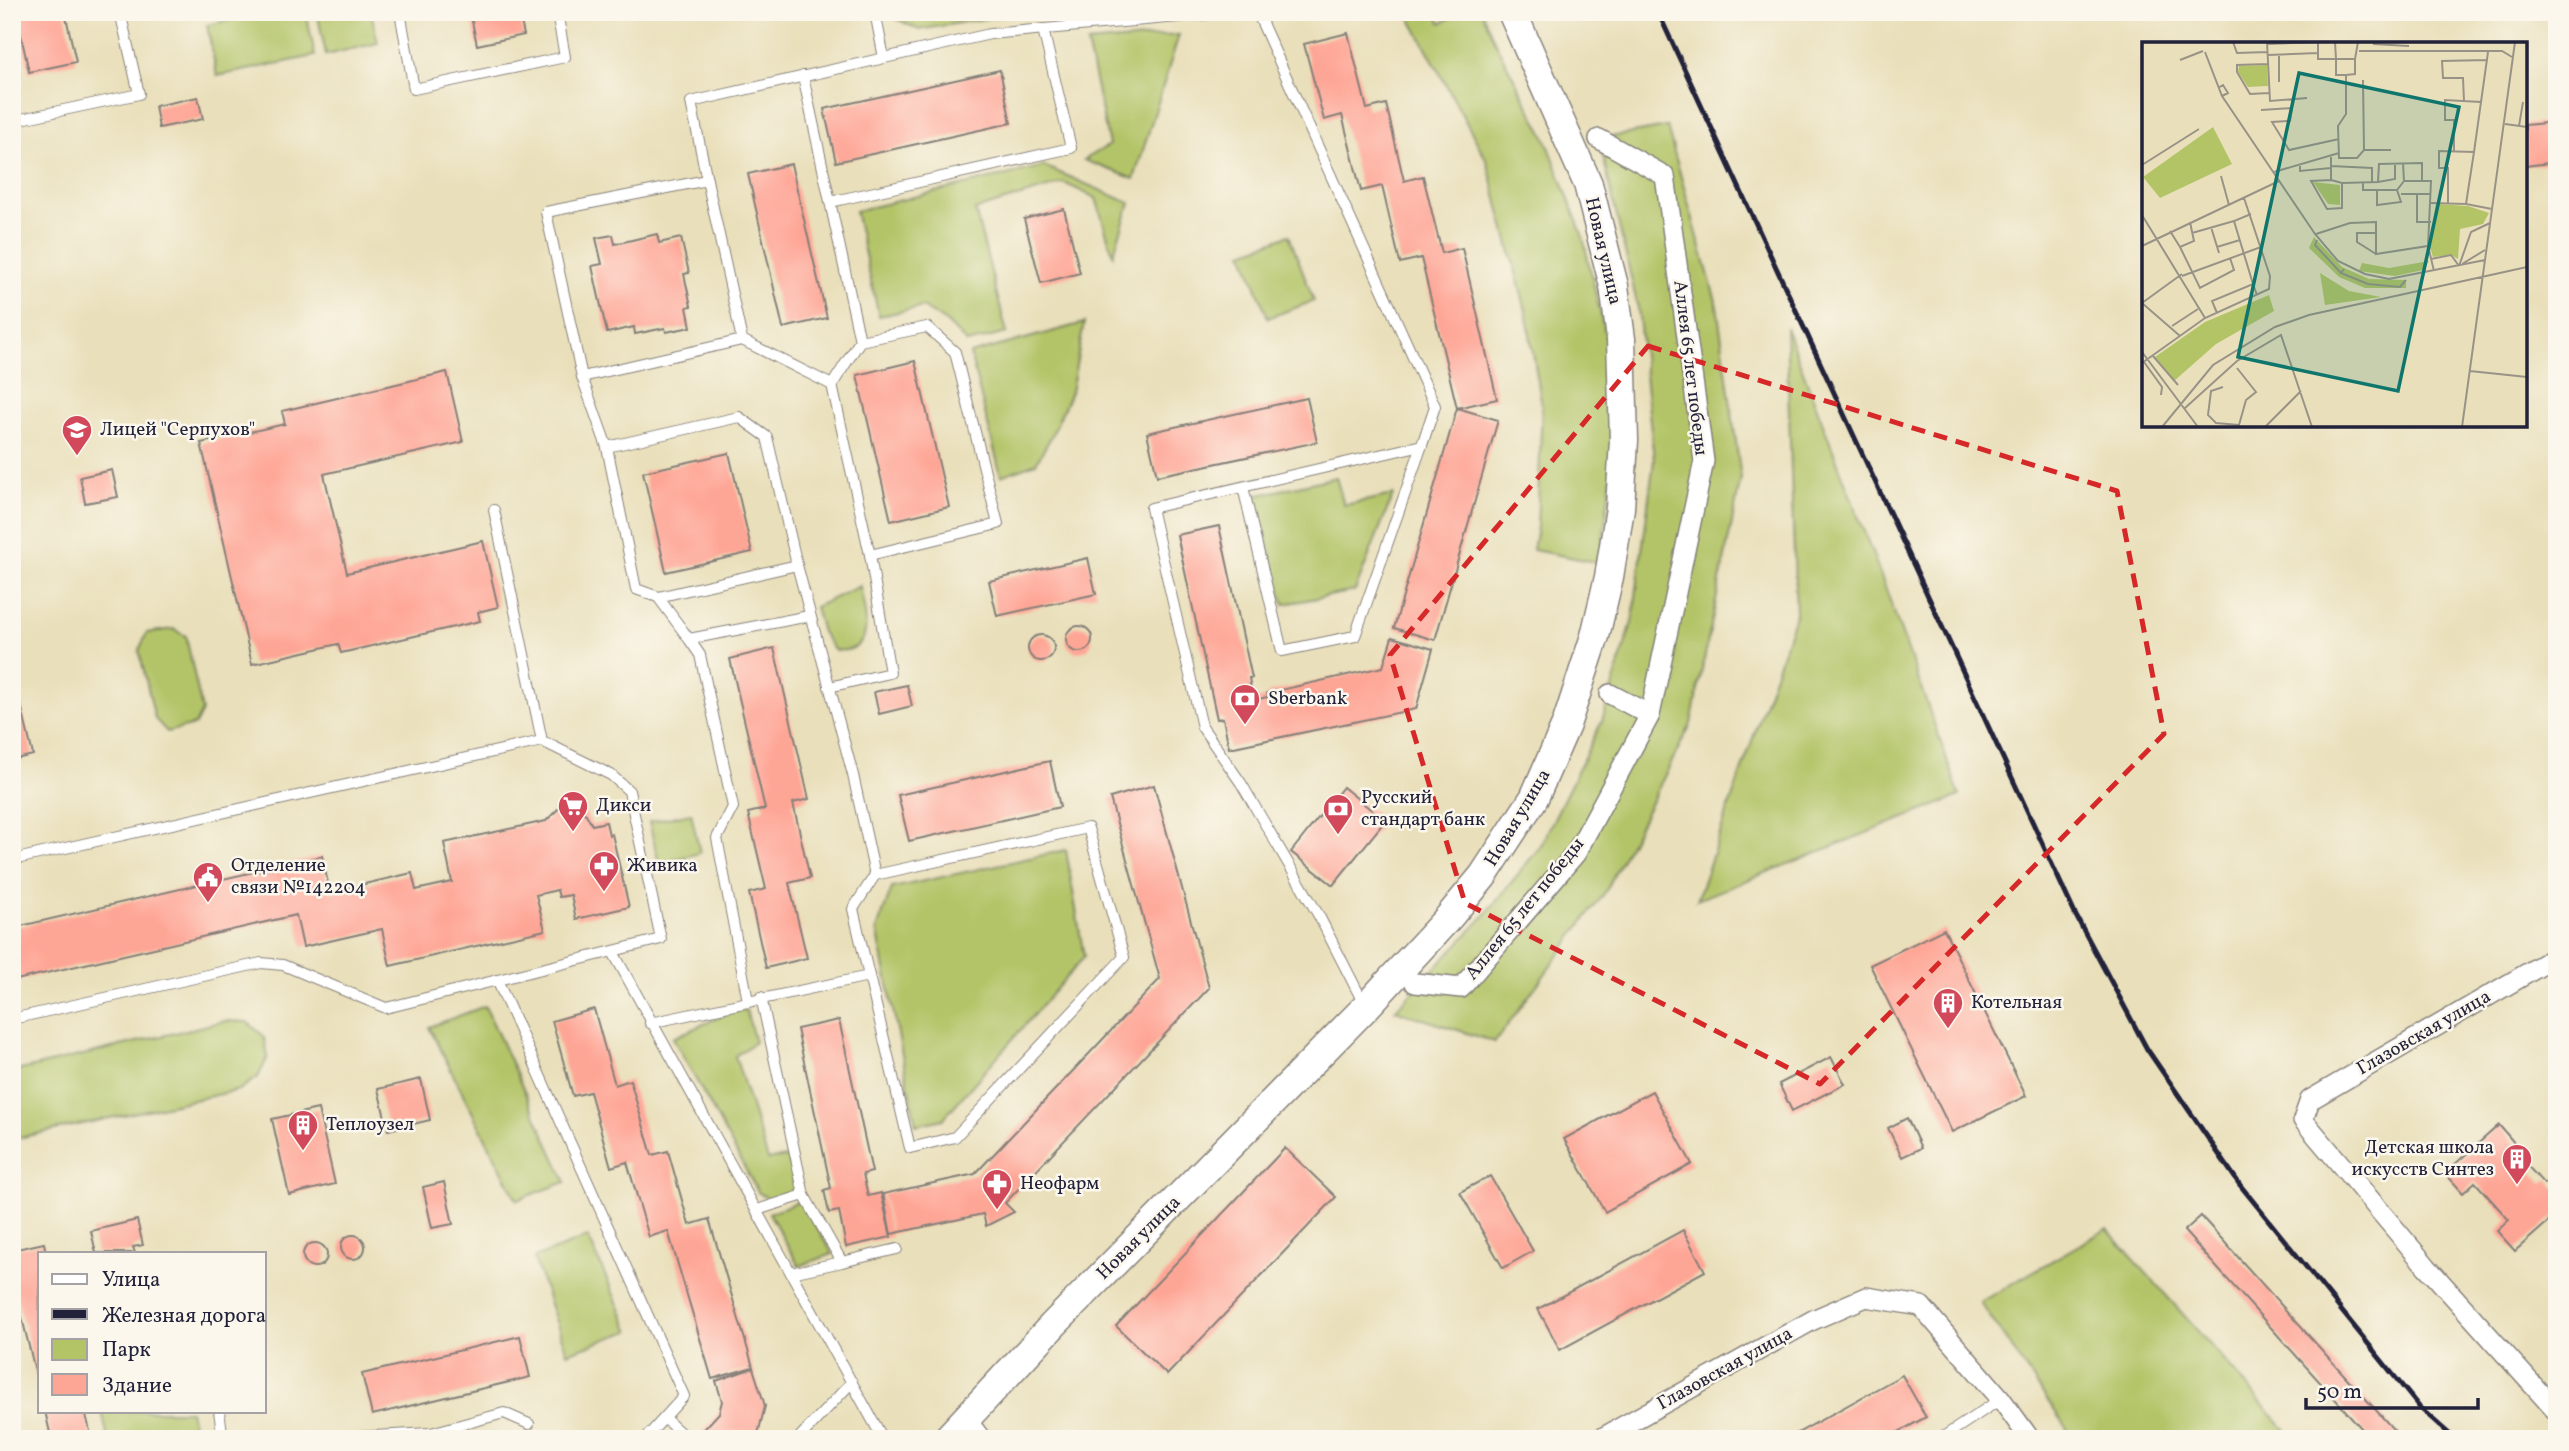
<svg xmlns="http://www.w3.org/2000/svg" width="2569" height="1451" font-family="Vollkorn,serif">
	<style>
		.green { fill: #b3c467; stroke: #6a7351; stroke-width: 2 }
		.building { fill: #fea696 }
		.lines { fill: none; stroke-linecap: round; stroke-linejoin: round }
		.lane-casing { stroke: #86807a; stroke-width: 12 }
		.street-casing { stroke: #86807a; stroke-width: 22 }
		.secondary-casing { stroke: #86807a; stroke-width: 31 }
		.lane { stroke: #fff; stroke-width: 10 }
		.street { stroke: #fff; stroke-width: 19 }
		.secondary { stroke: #fff; stroke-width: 28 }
		.rail { stroke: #22223b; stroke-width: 5 }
		.marked { fill: none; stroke: #d62828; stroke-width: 5; stroke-dasharray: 14 9; stroke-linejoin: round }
		.labels { text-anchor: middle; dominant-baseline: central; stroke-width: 5; stroke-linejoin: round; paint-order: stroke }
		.street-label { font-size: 19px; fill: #22223b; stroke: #fbf7ec }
		.poi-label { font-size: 19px; fill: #22223b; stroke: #fbf7ec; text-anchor: start }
		.inset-road { fill: none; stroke: #999387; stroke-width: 2 }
		.view { fill: #0f766e; fill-opacity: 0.15; stroke: #0f766e; stroke-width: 3.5 }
		.inset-edge { fill: none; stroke: #22223b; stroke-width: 3.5 }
	</style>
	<rect width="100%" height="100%" fill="#fbf7ec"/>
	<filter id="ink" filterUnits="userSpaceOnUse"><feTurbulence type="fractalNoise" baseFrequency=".0143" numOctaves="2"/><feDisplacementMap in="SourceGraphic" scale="14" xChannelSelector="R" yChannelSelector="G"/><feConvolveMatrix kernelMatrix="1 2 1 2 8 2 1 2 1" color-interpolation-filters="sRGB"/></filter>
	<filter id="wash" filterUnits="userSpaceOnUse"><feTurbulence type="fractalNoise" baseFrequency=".00686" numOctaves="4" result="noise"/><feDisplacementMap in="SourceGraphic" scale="28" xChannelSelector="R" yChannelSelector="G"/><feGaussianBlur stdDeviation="1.57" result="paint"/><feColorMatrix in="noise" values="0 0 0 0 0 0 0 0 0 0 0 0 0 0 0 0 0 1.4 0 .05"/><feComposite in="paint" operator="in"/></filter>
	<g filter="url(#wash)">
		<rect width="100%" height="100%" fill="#e9dfba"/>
		<g class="green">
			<polygon points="267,12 306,12 315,56 217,76 207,25"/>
			<polygon points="317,12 371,12 378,43 326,55"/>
			<polygon points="883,12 1048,12 1011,14 919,30"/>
			<polygon points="1407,12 1435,12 1441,23 1463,12 1482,12 1495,42 1546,139 1583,237 1606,339 1616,440 1600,563 1533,550 1537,527 1542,406 1526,311 1487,161"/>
			<polygon points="1179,35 1134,179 1084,160 1109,145 1087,43"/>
			<polygon points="1667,127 1717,305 1741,478 1691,724 1606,891 1495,1042 1395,1010 1481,920 1540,847 1602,721 1633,619 1654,460 1638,308 1599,139"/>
			<polygon points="1044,166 1130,203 1113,255 1096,198 1064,183 975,210 1007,333 967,343 947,323 923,307 879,316 855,211"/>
			<polygon points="1289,235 1314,301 1268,318 1243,252"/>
			<polygon points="1084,323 1071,392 1051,437 1036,463 1001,476 970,354"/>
			<polygon points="1786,327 1884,584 1960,796 1697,900 1796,613"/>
			<polygon points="1336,477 1344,505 1393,495 1355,591 1284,604 1255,496"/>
			<path d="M860,586C865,612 878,655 834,650L822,632L815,607Z"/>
			<polygon points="173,629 186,636 202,711 195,725 167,732 155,719 139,650 147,633"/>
			<polygon points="691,813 700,853 659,863 649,822"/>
			<polygon points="1066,850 1084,957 943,1119 916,1125 877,929 892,888"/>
			<polygon points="485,1006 566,1182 517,1200 429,1027"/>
			<polygon points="746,1010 755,1042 735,1056 768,1160 787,1157 795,1189 770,1200 758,1192 673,1038 730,1012"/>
			<polygon points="224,1021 247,1022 264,1036 268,1057 258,1077 239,1090 18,1138 12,1111 12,1072"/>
			<polygon points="800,1201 833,1254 799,1266 769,1213"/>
			<polygon points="2107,1229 2294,1439 2074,1439 1980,1302"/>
			<polygon points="588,1237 630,1331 567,1353 534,1258"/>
			<polygon points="102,1411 190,1411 196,1439 108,1439"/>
		</g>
		<g id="blocks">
			<g class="building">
				<polygon points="16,12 65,12 76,62 29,72"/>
				<polygon points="470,12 519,12 524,35 477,45"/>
				<polygon points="1348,33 1367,109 1386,104 1404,181 1423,176 1442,253 1462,248 1497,399 1457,408 1421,258 1400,263 1382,186 1361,191 1342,115 1324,120 1304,44"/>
				<polygon points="1000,70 1011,123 836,162 824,109"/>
				<polygon points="198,97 203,119 159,128 155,106"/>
				<polygon points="2557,122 2557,162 2525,166 2525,125"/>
				<polygon points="791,164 827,318 783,328 748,174"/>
				<polygon points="1064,209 1080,273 1041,283 1024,219"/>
				<polygon points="657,234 659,243 681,238 689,273 684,274 691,306 687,307 691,327 666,332 665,328 635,334 634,327 607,333 592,266 602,264 596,238 613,235 615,244"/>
				<polygon points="915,361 949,507 891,521 857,375"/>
				<polygon points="447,372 463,442 324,474 347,573 483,541 498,607 478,612 480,621 341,653 338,644 252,664 201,443 285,424 282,411"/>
				<polygon points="1307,398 1317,442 1157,476 1147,433"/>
				<polygon points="1457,408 1498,420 1435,640 1394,628"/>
				<polygon points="729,453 752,552 666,572 643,472"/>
				<polygon points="112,470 118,497 85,503 80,477"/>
				<polygon points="1219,526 1252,678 1249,678 1253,700 1268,697 1267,693 1383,667 1392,637 1433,649 1416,709 1229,748 1223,718 1217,719 1177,535"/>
				<polygon points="1088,558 1096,594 997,616 989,581"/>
				<circle cx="1079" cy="639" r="13"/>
				<circle cx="1041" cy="648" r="13"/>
				<polygon points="774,648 809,799 793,803 810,878 789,883 807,958 766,968 749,893 766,889 748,813 765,809 730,659"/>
				<polygon points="12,667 33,755 12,760"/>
				<polygon points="907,685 912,706 879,714 874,692"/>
				<polygon points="1050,761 1060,807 909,841 898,795"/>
				<polygon points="1154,785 1209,988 1005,1203 1014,1212 986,1226 983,1214 891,1234 883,1194 975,1174 1160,979 1110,798"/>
				<polygon points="1343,787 1385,821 1333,885 1291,852"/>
				<polygon points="571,806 586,814 592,825 606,822 609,835 612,834 629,907 576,919 571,895 559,897 557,890 536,895 545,930 390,966 382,929 303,947 296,915 12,981 12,928 322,856 330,892 412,873 416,890 452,882 444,843 546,821 558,809"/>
				<polygon points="1944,929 2026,1096 1952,1132 1870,965"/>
				<polygon points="594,1009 615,1085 630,1080 652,1155 668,1151 689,1225 709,1219 753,1367 712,1379 668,1231 649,1237 627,1162 611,1167 590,1092 573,1096 552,1021"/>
				<polygon points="839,1020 872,1172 863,1174 868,1196 881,1193 891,1237 846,1247 839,1211 829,1213 824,1190 831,1188 797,1029"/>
				<polygon points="1831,1057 1845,1084 1792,1111 1779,1084"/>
				<polygon points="421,1079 430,1120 388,1130 378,1089"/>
				<polygon points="1652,1091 1692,1164 1605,1212 1564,1139"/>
				<polygon points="318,1109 335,1184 289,1195 272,1119"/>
				<polygon points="1907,1118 1921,1148 1902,1157 1888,1128"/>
				<polygon points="2499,1125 2516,1145 2512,1149 2544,1184 2549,1180 2557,1189 2557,1214 2515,1251 2497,1231 2509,1220 2475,1182 2463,1193 2445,1173"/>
				<polygon points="1285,1148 1336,1197 1167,1375 1116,1326"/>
				<polygon points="1490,1176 1533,1251 1503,1268 1460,1192"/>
				<polygon points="444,1182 453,1224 432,1228 423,1187"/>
				<polygon points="2201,1216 2402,1439 2371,1439 2184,1231"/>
				<polygon points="137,1220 143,1245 133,1247 135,1253 96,1253 91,1231"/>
				<polygon points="1683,1230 1705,1271 1560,1350 1538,1309"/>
				<circle cx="353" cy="1247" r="12"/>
				<circle cx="315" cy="1255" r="12"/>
				<polygon points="44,1243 46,1253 40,1253 39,1387 12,1277 12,1250"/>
				<polygon points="520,1336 530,1377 372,1415 362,1374"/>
				<polygon points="753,1368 765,1406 758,1434 754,1439 695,1439 719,1413 722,1401 716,1381"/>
				<polygon points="1902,1375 1926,1417 1886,1439 1787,1439"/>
				<polygon points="45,1411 85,1411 92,1439 46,1439 45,1435 50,1433"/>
			</g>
		</g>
	</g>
	<g filter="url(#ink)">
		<use href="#blocks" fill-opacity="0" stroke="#86807a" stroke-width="2"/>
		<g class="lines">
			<g class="lane-casing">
				<g id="lane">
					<polyline points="400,12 414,89 565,57 557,12"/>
					<polyline points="875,12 884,58"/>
					<polyline points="1257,12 1435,406 1422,445 1151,508 1202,727 1241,783 1319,916 1364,1004"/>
					<polyline points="803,76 860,341"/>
					<polyline points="12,121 139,94 121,16 137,12"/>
					<polyline points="830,202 1071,148 1043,29"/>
					<polyline points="742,340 832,385 870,555 890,673 829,687"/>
					<polyline points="582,377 742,340 707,180"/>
					<polyline points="832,385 860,341 927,327 955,352 998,524 870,555"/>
					<polyline points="607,447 739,417 767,437 797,565"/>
					<polyline points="1243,487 1282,651 1355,636 1422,445"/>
					<polyline points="658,597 689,639"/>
					<polyline points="12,860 542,741"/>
					<polyline points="613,952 883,1439"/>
					<polyline points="869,976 910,1148 955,1137 1124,957 1088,828 875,875"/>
					<polyline points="497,980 684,1396 645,1439"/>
					<polyline points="761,997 804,1195 842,1262 791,1273"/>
					<polyline points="748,1001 717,838 733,807 700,655 689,639 809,616"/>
					<polyline points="12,1019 261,963 283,965 386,1008 661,939 629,791 611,775 542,741 494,510"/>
					<polyline points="650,1023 869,976 853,909 875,875 853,775 797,565 658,597 636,589 607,447 582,377 546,212 707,180 691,102 990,34 1232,12"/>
					<polyline points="757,1210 804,1195"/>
					<polyline points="842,1262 897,1249"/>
					<polyline points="219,1411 223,1439"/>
					<polyline points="664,1418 687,1439"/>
					<polyline points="431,1433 504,1413 529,1424"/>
					<polyline points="318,1439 431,1433 432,1439"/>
					<polyline points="798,1439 852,1382"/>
					<polyline points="1940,1439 2001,1399"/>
				</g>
			</g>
			<g class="street-casing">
				<g id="street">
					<polyline points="1599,139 1665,176 1704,461 1650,715 1610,694"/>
					<polyline points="2557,956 2310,1100 2303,1120 2427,1267 2557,1412"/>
					<polyline points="1415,983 1461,988 1576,853 1650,715"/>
					<polyline points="966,1419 981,1439"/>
					<polyline points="1600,1439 1813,1320 1866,1297 1921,1306 2001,1399 2030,1439"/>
				</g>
			</g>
			<g class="secondary-casing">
				<polyline id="secondary" points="947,1439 1054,1324 1366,1007 1449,917 1483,876 1534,798 1566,725 1595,636 1609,577 1620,508 1624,440 1621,339 1614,286 1588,184 1512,12"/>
			</g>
			<use href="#lane" class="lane"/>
			<use href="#street" class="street"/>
			<use href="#secondary" class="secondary"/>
			<polyline class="rail" points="1658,12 2075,914 2147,1049 2240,1185 2420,1408 2455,1439"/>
		</g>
	</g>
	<path class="marked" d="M1648,346L2117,491L2164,734L1820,1084L1465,903L1390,655Z"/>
	<defs>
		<g id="school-pin" transform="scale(1.575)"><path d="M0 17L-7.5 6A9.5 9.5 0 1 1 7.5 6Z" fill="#d1495b" stroke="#fbf7ec"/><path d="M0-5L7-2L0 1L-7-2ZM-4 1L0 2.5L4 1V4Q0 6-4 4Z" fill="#fff"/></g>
		<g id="bank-pin" transform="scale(1.575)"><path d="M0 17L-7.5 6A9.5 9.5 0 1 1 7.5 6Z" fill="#d1495b" stroke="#fbf7ec"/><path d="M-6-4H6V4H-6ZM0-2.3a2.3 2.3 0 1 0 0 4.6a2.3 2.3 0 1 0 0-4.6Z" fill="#fff"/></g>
		<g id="supermarket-pin" transform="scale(1.575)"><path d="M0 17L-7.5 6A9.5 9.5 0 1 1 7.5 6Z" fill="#d1495b" stroke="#fbf7ec"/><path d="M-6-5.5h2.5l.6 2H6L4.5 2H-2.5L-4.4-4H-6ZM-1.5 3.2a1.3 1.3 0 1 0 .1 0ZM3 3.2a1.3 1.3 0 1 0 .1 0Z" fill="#fff"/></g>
		<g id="pharmacy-pin" transform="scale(1.575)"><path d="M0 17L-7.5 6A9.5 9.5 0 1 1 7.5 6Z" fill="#d1495b" stroke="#fbf7ec"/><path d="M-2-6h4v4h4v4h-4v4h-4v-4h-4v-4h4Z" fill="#fff"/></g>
		<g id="civic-pin" transform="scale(1.575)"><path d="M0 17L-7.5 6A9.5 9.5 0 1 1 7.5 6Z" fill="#d1495b" stroke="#fbf7ec"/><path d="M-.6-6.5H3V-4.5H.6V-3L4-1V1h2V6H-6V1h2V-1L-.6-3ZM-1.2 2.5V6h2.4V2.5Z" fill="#fff"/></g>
		<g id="building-pin" transform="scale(1.575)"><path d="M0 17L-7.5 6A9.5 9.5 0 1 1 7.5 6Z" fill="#d1495b" stroke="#fbf7ec"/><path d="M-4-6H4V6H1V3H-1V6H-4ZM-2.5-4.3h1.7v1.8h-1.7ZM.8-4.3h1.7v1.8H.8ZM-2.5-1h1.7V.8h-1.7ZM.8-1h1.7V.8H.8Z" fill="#fff"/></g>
	</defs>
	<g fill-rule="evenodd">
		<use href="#school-pin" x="77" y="430"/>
		<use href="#bank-pin" x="1245" y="699"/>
		<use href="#supermarket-pin" x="573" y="806"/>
		<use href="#bank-pin" x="1338" y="809"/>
		<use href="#pharmacy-pin" x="604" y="866"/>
		<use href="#civic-pin" x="208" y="877"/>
		<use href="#building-pin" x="1948" y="1003"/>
		<use href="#building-pin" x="303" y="1125"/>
		<use href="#building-pin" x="2517" y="1159"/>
		<use href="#pharmacy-pin" x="997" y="1184"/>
	</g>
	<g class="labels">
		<g class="street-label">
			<text transform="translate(1603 251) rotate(77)">Новая улица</text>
			<text transform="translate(1690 368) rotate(83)">Аллея 65 лет победы</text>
			<text transform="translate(1518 818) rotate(-59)">Новая улица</text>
			<text transform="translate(1525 909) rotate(-51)">Аллея 65 лет победы</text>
			<text transform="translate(2424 1033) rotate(-30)">Глазовская улица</text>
			<text transform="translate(1139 1238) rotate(-45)">Новая улица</text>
			<text transform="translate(1725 1369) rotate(-29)">Глазовская улица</text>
		</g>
		<g class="poi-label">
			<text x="100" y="430">Лицей "Серпухов"</text>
			<text x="1268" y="699">Sberbank</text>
			<text x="1361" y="798">Русский<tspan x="1361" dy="22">стандарт банк</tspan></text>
			<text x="596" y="806">Дикси</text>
			<text x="231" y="866">Отделение<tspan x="231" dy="22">связи №142204</tspan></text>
			<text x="627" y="866">Живика</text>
			<text x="1971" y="1003">Котельная</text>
			<text x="326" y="1125">Теплоузел</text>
			<text x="2494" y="1148" text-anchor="end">Детская школа<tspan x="2494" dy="22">искусств Синтез</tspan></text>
			<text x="1020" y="1184">Неофарм</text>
		</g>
	</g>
	<g transform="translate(2142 42)">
		<rect width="385" height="385" fill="#e9dfba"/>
		<path d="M125,23L126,44L106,45L96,30L97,24ZM71,85L90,122L18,156L1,135ZM171,140L198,143V163L186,162ZM294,162L326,164L347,171L341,182L318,187L316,217L309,213L291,215L287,202ZM172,195L200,225L227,237L264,238V246H223L197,235L167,206ZM287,219L281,228L253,234L217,229L220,221L247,226ZM178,231L207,249L239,255L183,263ZM127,253L132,269L74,302L32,339L13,315L63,280Z" fill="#b3c467"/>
		<path class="inset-road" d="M91,0L95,11L126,10M125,0L128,59L165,56M176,0V17H194V33H204V72L196,84L197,116H215L222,108H249M193,0L194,17H213L216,0M267,0H302M125,2L176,0M231,2L267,4M217,9H360L370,15M63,10L80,54L173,192L196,219L223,232L247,237L343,218M126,13L176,11M137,13V40M38,18L61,9M126,22L95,23V30L108,52L127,51M204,33L213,32V17M221,38L222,108M76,46L81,43L86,51L80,54M322,59L321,36H301L300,19L345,18M339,60L346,10M150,66L148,79L130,80L147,108L197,97M119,68L150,66L151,56M363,82L385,85M377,84L381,60M312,109V78H303V58L339,60L332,110M189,113V138L200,141L236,140L237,122L280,121V139H289L286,204M261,121L262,139H280M0,123L57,87M158,124V129L189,126M189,124L230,126V140M132,130L197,111M79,134L87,163M189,138L169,139L185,167L200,166V142M236,140L253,137V123M221,141V148H255L262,139M235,148V163L259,160L255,148M259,152H289M275,152V180H289M289,161L324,162L332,110L297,109V126H306V162M324,162L350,167M109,172L92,179L111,242M0,173L63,276M69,185L77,211M28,189L38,205L52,199L48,180M50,191L92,179M234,191H215V200L234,212M174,192L208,181L234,180V212L286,204L292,229M175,198L173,203L199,231M0,204L137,139M38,205L58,246L92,228L88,216M75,205L98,198M289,217L309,213L317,224M320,222L343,208M317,224L329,190L348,181M202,227L199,231L226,242L258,245L264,238M40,234L119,205M0,261L38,294M0,261L40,232M75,271L70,259L111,242L115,253M30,284L56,267M0,310L56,385M11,314L36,343M2,320L20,345L19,353M0,321L63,276L127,247L128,234L102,156M328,329L385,335M81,345L69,349L66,373L74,381L97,383L104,358L114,350L95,326M43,366L95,319L139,293L170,385M20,385L71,323L133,285L167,273L385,225M123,385L159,349M320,385L373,0"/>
		<path class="view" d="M157,31L317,65L256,349L96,315Z"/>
		<rect width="385" height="385" class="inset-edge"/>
	</g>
	<rect width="2569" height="1451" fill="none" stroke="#fbf7ec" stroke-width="42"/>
	<rect x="38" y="1252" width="228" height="161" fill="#fbf7ec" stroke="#a4a2a5" stroke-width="2"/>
	<rect x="52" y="1274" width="35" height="10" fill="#ffffff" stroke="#a4a2a5" stroke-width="2"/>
	<text x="102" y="1286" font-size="21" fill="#22223b">Улица</text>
	<rect x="52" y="1309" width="35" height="10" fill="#22223b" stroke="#a4a2a5" stroke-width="2"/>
	<text x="102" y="1322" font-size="21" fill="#22223b">Железная дорога</text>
	<rect x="52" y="1339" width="35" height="21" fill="#b3c467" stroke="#a4a2a5" stroke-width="2"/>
	<text x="102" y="1356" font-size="21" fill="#22223b">Парк</text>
	<rect x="52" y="1374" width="35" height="21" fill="#fea696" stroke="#a4a2a5" stroke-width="2"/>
	<text x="102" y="1392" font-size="21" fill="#22223b">Здание</text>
	<path d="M2306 1398v10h172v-10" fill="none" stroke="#22223b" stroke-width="3.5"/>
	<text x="2317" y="1398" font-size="21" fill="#22223b" stroke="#fbf7ec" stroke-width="5" paint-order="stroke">50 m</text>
</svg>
